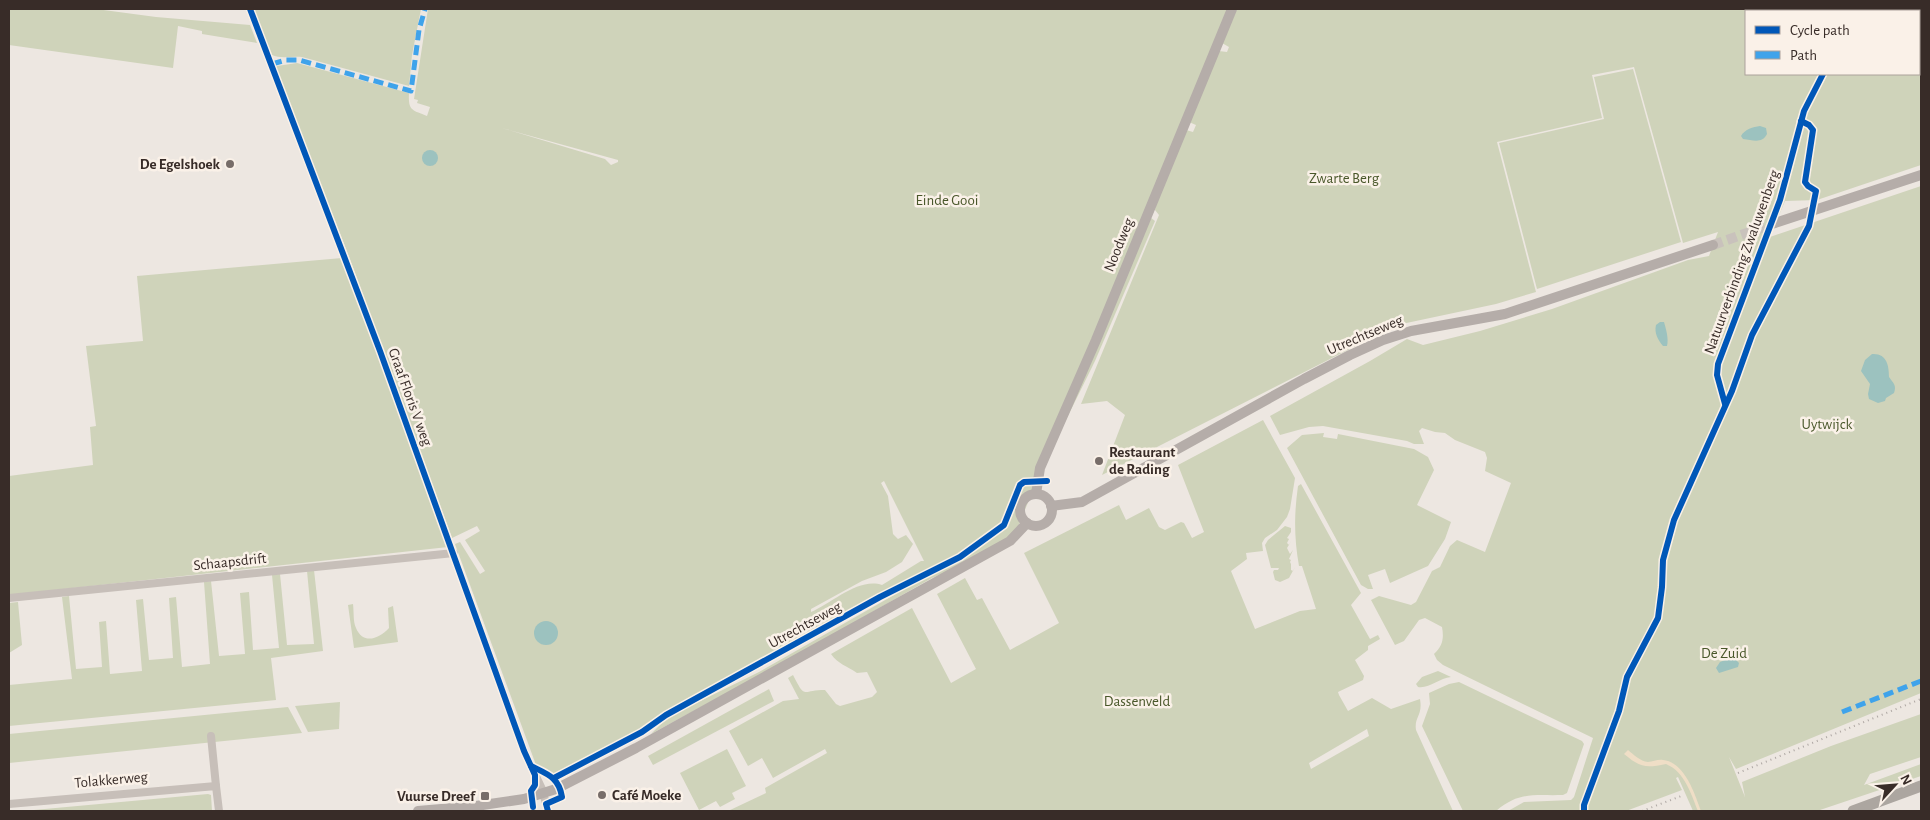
<svg xmlns="http://www.w3.org/2000/svg" width="1930" height="820" font-family="'Alegreya Sans',sans-serif">
	<style>
		.green { fill: #cfd3ba; fill-rule: evenodd }
		.sand { fill: #efdec6 }
		.water { fill: #9cc2bf }
		.lines { fill: none; stroke-linecap: round; stroke-linejoin: round }
		.major-tunnel { stroke: #c9c2bc; stroke-width: 10; stroke-dasharray: 10 5; stroke-linecap: butt }
		.minor { stroke: #c7bfb9; stroke-width: 8 }
		.major { stroke: #b5ada9; stroke-width: 10 }
		.highway { stroke: #aca6a0; stroke-width: 11 }
		.rail { stroke: #afa8a4; stroke-width: 2; stroke-dasharray: 1 4; stroke-linecap: butt }
		.quiet { stroke: #3fa3eb; stroke-width: 5; stroke-dasharray: 10 5; stroke-linecap: butt }
		.cycleway-casing { stroke: #faf1e8; stroke-width: 9 }
		.cycleway { stroke: #0057b8; stroke-width: 6 }
		.poi-dot { fill: #776d69; stroke: #faf1e8; stroke-width: 2 }
		.labels { text-anchor: middle; dominant-baseline: central; stroke-width: 5; stroke-linejoin: round; paint-order: stroke }
		.poi-label { font-size: 15px; font-weight: bold; fill: #382c28; stroke: #faf1e8; text-anchor: end }
		.park-label { font-size: 15px; fill: #49572a; stroke: #faf1e8 }
		.street-label { font-size: 15px; fill: #382c28; stroke: #faf1e8 }
	</style>
	<rect width="100%" height="100%" fill="#ede7e1"/>
	<g class="green">
		<polygon points="9,9 96,9 156,17 250,25 257,43 202,34 202,31 178,26 173,68 9,45"/>
		<path d="M253,9H421L412,55L409,86L302,57C292,56 280,59 272,55Z"/>
		<path d="M428,9H1232L1010,546L932,578L795,656L651,734L668,717L759,672L931,574L928,569L898,584L821,630L664,713L652,725L641,732L557,775L536,765L455,544L460,542L480,574L485,571L465,540L480,531L477,526L452,538L348,254L276,71L277,66L297,63L409,93C408,111 412,110 427,116L430,107L417,103L418,100L414,99ZM502,128L618,160V162L611,165L605,159ZM884,481L924,561H921L882,585C859,577 832,603 811,612V609L862,581L886,572L902,562L913,544L906,535L898,539L893,534L888,496L881,483Z"/>
		<path d="M1237,9H1921V165L1817,200L1785,201L1770,237L1921,186V693L1736,769L1729,757L1745,797L1742,782L1831,746L1921,714V757L1870,774L1864,785L1921,764V776L1817,811H1693L1678,777L1676,778L1682,790L1626,811H1508L1524,802L1571,800L1574,797L1593,738L1443,665L1437,660L1434,654C1443,646 1444,638 1442,627L1425,618L1419,620L1404,641L1395,645L1371,600L1379,596L1411,605L1416,602L1432,571L1440,567L1450,546L1457,540L1485,552L1511,483L1485,471L1487,458L1485,452L1455,440L1445,433L1435,432L1422,428L1419,431L1424,444H1414L1407,441L1323,426L1309,427L1280,435L1270,416L1370,361L1407,339L1423,345L1480,331L1552,309L1688,260L1709,256L1718,232L1683,243L1634,67L1592,75L1602,118L1497,142L1536,292L1496,304L1397,325L1102,475L1125,415L1107,401L1081,404L1159,215L1155,210L1156,203L1186,130L1193,132L1196,125L1189,122L1219,51L1227,52L1229,47L1222,43ZM1746,11H1919V74H1746Z"/>
		<polygon points="1633,69 1681,242 1537,289 1499,143 1604,119 1594,77"/>
		<polygon points="1151,218 1155,221 1095,361 1059,434"/>
		<polygon points="342,258 448,547 9,595 9,476 93,465 90,427 96,426 86,346 143,341 137,276"/>
		<path d="M1263,420L1295,478L1290,509L1287,517L1277,530L1265,538L1262,543L1263,551L1246,553L1247,559L1231,571L1255,629L1300,611L1316,609L1302,566H1299C1294,538 1294,514 1298,486L1301,484L1361,593L1351,605L1370,639L1378,635L1380,639L1368,646V650L1355,660L1364,676L1363,680L1338,692L1339,695L1348,711L1372,698L1391,709L1420,699C1423,716 1414,716 1416,730L1453,811H728L766,793L765,788L827,753L825,749L773,778L762,758L748,766L729,731L783,701L799,699L788,678L793,675C806,700 801,690 825,690L836,704L840,706L872,697L877,692L867,672L857,673C847,666 838,664 831,654L912,608L951,683L976,669L937,594L965,578L977,600L982,598L1010,650L1059,623L1024,553L1119,505L1126,520L1149,508L1159,527L1165,530L1181,522L1184,523L1192,538L1204,532L1178,465ZM1367,729L1369,736L1311,769L1309,763Z"/>
		<polygon points="1324,433 1323,437 1337,439 1338,434 1414,449 1428,457 1434,470 1417,505 1451,522 1445,539 1428,566 1390,583 1385,569 1368,575 1373,589 1368,589 1361,585 1287,448 1302,435"/>
		<polygon points="1285,526 1291,528 1291,532 1287,538 1289,539 1287,543 1289,545 1292,540 1287,548 1290,554 1293,550 1289,559 1291,560 1290,562 1291,564 1291,570 1293,571 1295,567 1289,578 1280,582 1275,580 1273,572 1274,570 1278,570 1279,568 1271,568 1265,545 1268,540"/>
		<polygon points="314,570 323,651 271,658 276,700 9,726 9,685 72,679 62,597 69,596 76,669 102,667 99,622 106,621 110,674 142,671 136,600 143,599 149,660 173,658 169,598 176,597 182,667 210,664 204,582 211,581 219,656 245,654 240,593 249,592 253,650 279,648 272,575 280,574 287,645 314,644 307,571"/>
		<polygon points="18,602 22,645 9,653 9,603"/>
		<path d="M353,604C354,612 353,622 356,628C363,645 379,639 389,628L388,608L393,606L398,642L354,648L348,605Z"/>
		<path d="M1438,671L1451,677C1439,678 1429,689 1418,687L1416,684L1422,677Z"/>
		<path d="M1459,682L1582,741L1584,744L1567,793L1563,795C1533,796 1520,791 1496,811H1463L1422,726L1430,704L1429,693L1449,684Z"/>
		<polygon points="769,689 774,701 653,765 648,756"/>
		<polygon points="340,702 339,729 308,732 295,706"/>
		<polygon points="288,707 302,733 9,763 9,734"/>
		<polygon points="727,749 746,786 732,793 735,799 720,807 716,801 699,810 680,773"/>
		<polygon points="208,794 211,795 212,811 23,811"/>
	</g>
	<path class="sand" d="M1628,750C1634,755 1640,761 1648,762C1653,762 1658,759 1663,760C1685,762 1695,795 1701,811H1698C1691,794 1685,772 1666,764C1646,768 1641,768 1624,754Z"/>
	<g class="water">
		<path d="M1760,126L1766,128L1767,134C1762,144 1753,140 1743,139L1741,136C1745,129 1753,127 1760,126Z"/>
		<circle cx="430" cy="158" r="8"/>
		<path d="M1660,322H1664C1666,329 1669,339 1667,346H1663C1658,340 1654,333 1656,325Z"/>
		<path d="M1872,354C1887,353 1889,366 1889,377C1893,383 1897,385 1894,393L1886,398L1885,401L1878,403L1869,399L1868,394L1870,384L1861,371L1865,360Z"/>
		<circle cx="546" cy="633" r="12"/>
		<polygon points="1733,657 1739,663 1738,667 1719,673 1716,668 1720,662"/>
	</g>
	<g class="lines">
		<polyline class="major-tunnel" points="1713,245 1775,223"/>
		<g class="minor">
			<polyline points="250,9 380,351 524,751 542,789 548,811"/>
			<polyline points="9,598 454,553"/>
			<polyline points="211,736 216,786"/>
			<polyline points="9,804 216,786 219,811"/>
		</g>
		<g class="major">
			<polyline points="1775,223 1921,175"/>
			<polyline points="1036,494 1040,468 1096,340 1232,9"/>
			<circle cx="1036" cy="510" r="16"/>
			<polyline points="1051,506 1082,502 1304,379 1350,355 1383,340 1411,331 1505,314 1713,245"/>
			<polyline points="418,811 476,806 524,799 556,789 636,748 1010,541 1027,523"/>
		</g>
		<polyline class="highway" points="1853,811 1921,786"/>
		<g class="rail">
			<polyline points="1738,773 1921,699"/>
			<polyline points="1642,811 1684,795"/>
		</g>
		<g class="quiet">
			<polyline points="272,64 286,60 299,60 411,91 419,30 425,9"/>
			<polyline points="1842,712 1921,681"/>
		</g>
		<g class="cycleway-casing">
			<g id="cycleway">
				<polyline points="250,9 380,351 524,751 535,775 535,785 531,791 533,807"/>
				<polyline points="1725,404 1717,375 1718,364 1780,200 1804,111 1823,74"/>
				<path d="M531,766C547,774 559,777 562,797L546,804L548,811"/>
				<polyline points="554,778 642,732 666,715 880,597 960,557 1004,525 1020,485 1024,482 1047,481"/>
				<polyline points="1584,811 1584,805 1619,711 1627,677 1658,618 1662,587 1663,560 1674,520 1732,391 1752,335 1809,226 1816,191 1808,186 1805,182 1813,130 1809,125 1801,121"/>
			</g>
		</g>
		<use href="#cycleway" class="cycleway"/>
	</g>
	<g class="poi-dot">
		<circle cx="230" cy="164" r="5"/>
		<circle cx="1099" cy="461" r="5"/>
		<circle cx="602" cy="795" r="5"/>
		<rect x="480" y="791" width="10" height="10" rx="2.5"/>
	</g>
	<g class="labels">
		<g class="poi-label">
			<text x="220" y="164">De Egelshoek</text>
			<text x="1109" y="452" text-anchor="start">Restaurant<tspan x="1109" dy="17">de Rading</tspan></text>
			<text x="612" y="795" text-anchor="start">Café Moeke</text>
			<text x="475" y="796">Vuurse Dreef</text>
		</g>
		<g class="park-label">
			<text x="1344" y="178">Zwarte Berg</text>
			<text x="947" y="200">Einde Gooi</text>
			<text x="1827" y="424">Uytwijck</text>
			<text x="1724" y="653">De Zuid</text>
			<text x="1137" y="701">Dassenveld</text>
		</g>
		<g class="street-label">
			<text transform="translate(1119 245) rotate(-68)">Noodweg</text>
			<text transform="translate(1742 262) rotate(-70)">Natuurverbinding Zwaluwenberg</text>
			<text transform="translate(1365 335) rotate(-23)">Utrechtseweg</text>
			<text transform="translate(410 397) rotate(70)">Graaf Floris V weg</text>
			<text transform="translate(230 562) rotate(-6)">Schaapsdrift</text>
			<text transform="translate(805 625) rotate(-29)">Utrechtseweg</text>
			<text transform="translate(111 780) rotate(-5)">Tolakkerweg</text>
		</g>
	</g>
	<rect width="1930" height="820" fill="none" stroke="#382c28" stroke-width="20"/>
	<rect x="1745" y="10" width="175" height="65" fill="#faf1e8" stroke="#aca29b"/>
	<rect x="1755" y="26" width="25" height="8" fill="#0057b8" stroke="#aca29b"/>
	<text x="1790" y="35" font-size="15" fill="#382c28">Cycle path</text>
	<rect x="1755" y="51" width="25" height="8" fill="#3fa3eb" stroke="#aca29b"/>
	<text x="1790" y="60" font-size="15" fill="#382c28">Path</text>
	<g transform="translate(1895 785) rotate(64)" stroke="#faf1e8" stroke-width="4" paint-order="stroke">
	<path d="M0-4L9 19L0 12L-9 19Z" fill="#382c28"/>
	<text y="-8" font-size="14" font-weight="bold" text-anchor="middle" fill="#382c28">N</text>
	</g>
</svg>
